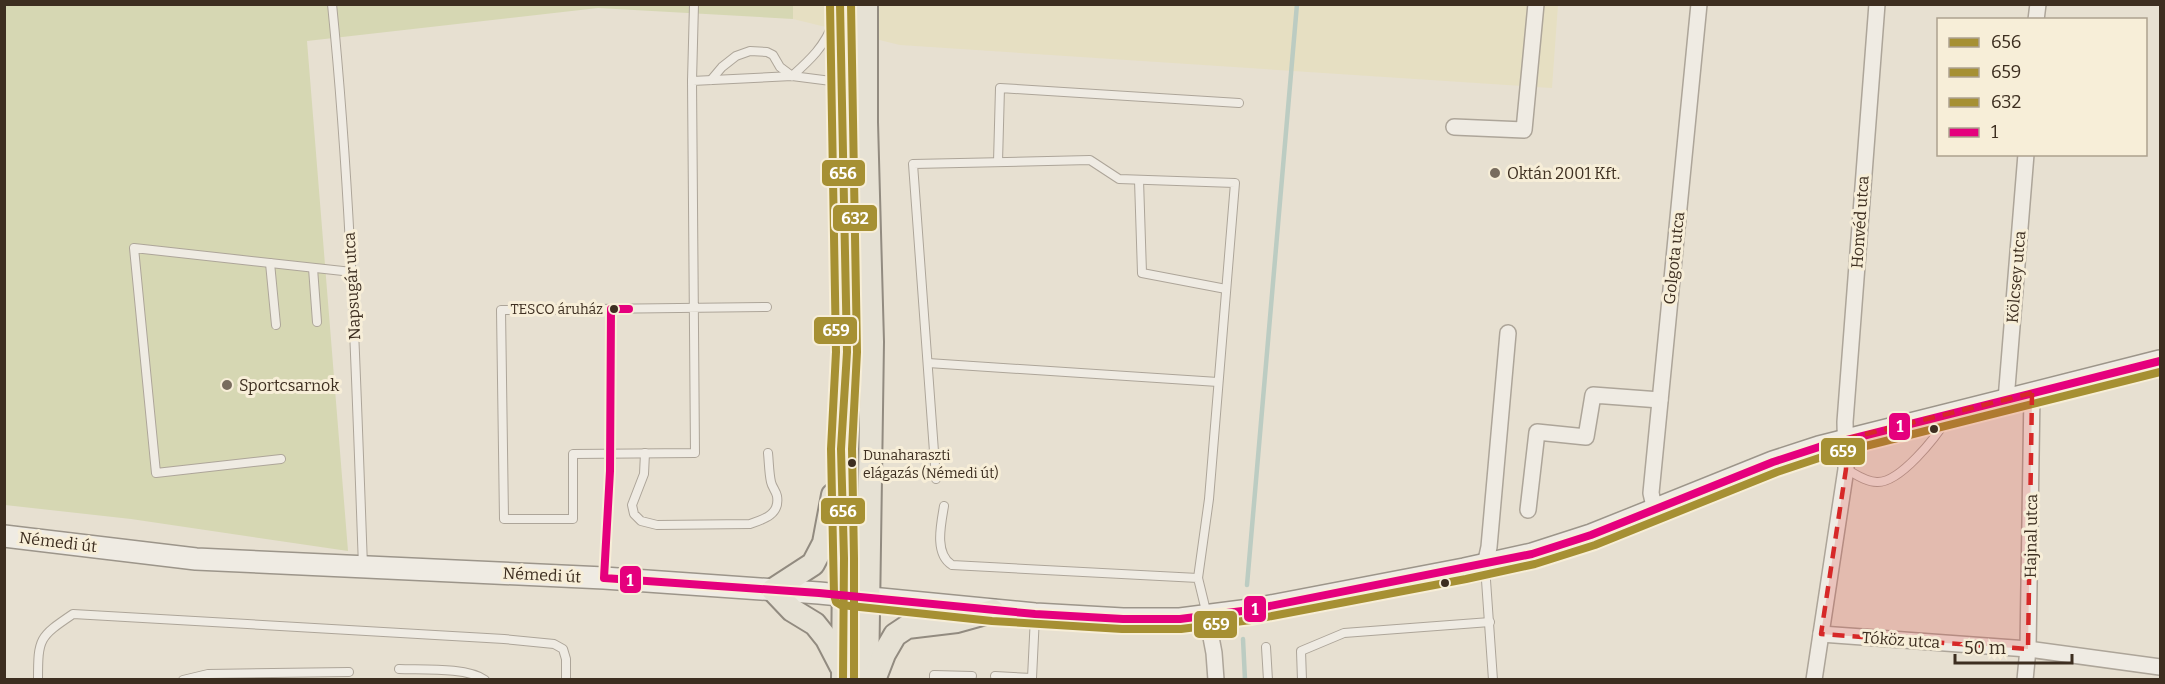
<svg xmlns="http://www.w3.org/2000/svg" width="2165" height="684" font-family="Bitter,serif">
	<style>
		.farmland { fill: #e6dfc2 }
		.green { fill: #d6d7b3 }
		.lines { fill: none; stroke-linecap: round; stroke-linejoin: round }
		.stream { stroke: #bcccc2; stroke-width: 4.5 }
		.service-casing { stroke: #ada599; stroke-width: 10 }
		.minor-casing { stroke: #ada599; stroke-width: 18 }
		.secondary-casing { stroke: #9c958a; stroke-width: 24 }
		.primary-casing { stroke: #928b80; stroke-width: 26 }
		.service { stroke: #efebe3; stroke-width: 8 }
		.minor { stroke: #efebe3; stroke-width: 15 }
		.secondary { stroke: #efebe3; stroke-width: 21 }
		.primary { stroke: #e6e1d4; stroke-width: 22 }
		.bus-1-casing { stroke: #f7eed8; stroke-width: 12 }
		.bus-2-casing { stroke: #f7eed8; stroke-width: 12 }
		.bus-3-casing { stroke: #f7eed8; stroke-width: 12 }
		.bus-4-casing { stroke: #f7eed8; stroke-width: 12 }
		.bus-1 { stroke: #a69033; stroke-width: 8 }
		.bus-2 { stroke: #a69033; stroke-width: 8 }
		.bus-3 { stroke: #a69033; stroke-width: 8 }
		.bus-4 { stroke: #e5007d; stroke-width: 8 }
		.marked { fill: #d62828; fill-opacity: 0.2; stroke: #d62828; stroke-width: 4.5; stroke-dasharray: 12 8; stroke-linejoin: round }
		.poi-dot { fill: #786c5e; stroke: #f7eed8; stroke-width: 2 }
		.bus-dot { fill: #3d2e20; stroke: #f7eed8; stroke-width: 2 }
		.labels { text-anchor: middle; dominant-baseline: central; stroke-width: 6; stroke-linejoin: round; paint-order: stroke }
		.bus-label { font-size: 14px; fill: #3d2e20; stroke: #f7eed8; text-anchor: end }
		.poi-label { font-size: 16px; fill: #3d2e20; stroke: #f7eed8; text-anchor: start }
		.street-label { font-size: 16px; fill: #3d2e20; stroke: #f7eed8 }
		.line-badge { stroke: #f7eed8; stroke-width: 2 }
		.badge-label { font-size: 16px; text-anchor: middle; font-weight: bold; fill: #fff }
	</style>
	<rect width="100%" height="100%" fill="#e7e0d1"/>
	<polygon class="farmland" points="793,5 1558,5 1552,88 900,45 793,19"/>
	<polygon class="green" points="5,5 793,5 793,19 598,8 307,41 348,551 131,519 5,505"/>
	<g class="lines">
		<g class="stream">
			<polyline points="1247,585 1297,4"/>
			<polyline points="1243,639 1245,680"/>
		</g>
		<g class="service-casing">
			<g id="service">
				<path d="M332,4C351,191 356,379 363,566"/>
				<path d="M792,76C810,60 825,46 833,23"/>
				<polyline points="711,80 722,67 736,56 750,51 767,52 773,55 780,67 792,76"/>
				<polyline points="692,81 694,4"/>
				<polyline points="998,162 1000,88 1239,103"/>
				<polyline points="1139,180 1142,273 1226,289"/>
				<polyline points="270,263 276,325"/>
				<polyline points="313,268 317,322"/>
				<polyline points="767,307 501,310 504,519 573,519 573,454 695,453 692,81 792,76 839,82"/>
				<polyline points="928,363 1218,382"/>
				<path d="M645,453L644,474L632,505L634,514L641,521L657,525L750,524C765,519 780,514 777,496C776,491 772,487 771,482C769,473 769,463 768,453"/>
				<polyline points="281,459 156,473 134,248 352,272"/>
				<path d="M1846,469C1855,474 1866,482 1877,482C1900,483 1936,437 1947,419"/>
				<polyline points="936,479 913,164 1090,160 1119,179 1235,183 1209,499 1198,578"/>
				<path d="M944,506C941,524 934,554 952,565L1198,578L1207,615"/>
				<polyline points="1485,566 1493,680"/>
				<polyline points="604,577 610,471 611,309"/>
				<polyline points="1266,647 1268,680"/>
				<path d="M399,669C421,670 467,667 485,680"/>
				<polyline points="995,676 1032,678 1032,680"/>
				<polyline points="1032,678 1035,616"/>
				<path d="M38,680C38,638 39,637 73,614L504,639L554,644L563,649L566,659V680"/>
				<polyline points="183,680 208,674 349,672"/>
				<polyline points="934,680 934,675 972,676"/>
				<polyline points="1302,680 1301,651 1344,633 1490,622"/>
			</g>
		</g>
		<g class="minor-casing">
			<g id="minor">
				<polyline points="2036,20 2038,4"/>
				<polyline points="1454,127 1524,130 1536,4"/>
				<polyline points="2006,400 2026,154"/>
				<polyline points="1528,510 1537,432 1586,437 1593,395 1660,400"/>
				<polyline points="1655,511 1651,493 1699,4"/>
				<polyline points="1485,565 1489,547 1508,333"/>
				<polyline points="1207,616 1214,653 1216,680"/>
				<polyline points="1821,634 2028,649 2160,667"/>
				<polyline points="1814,680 1846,469 1845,422 1877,4"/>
				<polyline points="2025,680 2028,649 2032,393"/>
			</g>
		</g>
		<g class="secondary-casing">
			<polyline id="secondary" points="4,536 196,559 604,578 819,593 1035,614 1123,619 1180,619 1250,610 1464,569 1532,554 1591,535 1773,462 1819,447 2160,361"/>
		</g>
		<g class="primary-casing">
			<g id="primary">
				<polyline points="840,4 847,352 841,449 844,558 843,680"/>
				<polyline points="866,4 866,122 872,342 867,680"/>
				<polyline points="833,495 824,543 813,564 773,590 792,610 815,624 827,639 841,666"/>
				<polyline points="874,680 884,654 895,635 907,627 957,621 993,611"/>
			</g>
		</g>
		<use href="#service" class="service"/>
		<use href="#minor" class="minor"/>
		<use href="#secondary" class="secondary"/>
		<use href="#primary" class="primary"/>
		<g class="bus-1-casing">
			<polyline id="bus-1" points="840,4 847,352 841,449 844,558 843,680"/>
		</g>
		<g class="bus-2-casing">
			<polyline id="bus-2" points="830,4 836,352 831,449 834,595 836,602 841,605 992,621 1122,629 1181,629 1251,620 1466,579 1535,564 1595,545 1777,472 1822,457 2160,372"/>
		</g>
		<g class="bus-3-casing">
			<polyline id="bus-3" points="851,4 857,352 852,449 854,558 854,680"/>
		</g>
		<g class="bus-4-casing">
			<polyline id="bus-4" points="629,309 611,309 610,471 604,578 819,593 1035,614 1123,619 1180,619 1250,610 1532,554 1591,535 1773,462 1819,447 2160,361"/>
		</g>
		<use href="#bus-1" class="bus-1"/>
		<use href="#bus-2" class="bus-2"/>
		<use href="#bus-3" class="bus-3"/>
		<use href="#bus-4" class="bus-4"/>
	</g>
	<path class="marked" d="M2032,393L2028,649L1821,634L1846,469V439Z"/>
	<g class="poi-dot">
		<circle cx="1495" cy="173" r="6"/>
		<circle cx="227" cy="385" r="6"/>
	</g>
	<g class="bus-dot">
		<circle cx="614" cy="309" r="5"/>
		<circle cx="1934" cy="429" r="5"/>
		<circle cx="852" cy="463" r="5"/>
		<circle cx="1445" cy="583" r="5"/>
	</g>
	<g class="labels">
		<g class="bus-label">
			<text x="603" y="309">TESCO áruház</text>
			<text x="863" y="455" text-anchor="start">Dunaharaszti<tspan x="863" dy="18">elágazás (Némedi út)</tspan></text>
		</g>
		<g class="poi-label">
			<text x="1507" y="173">Oktán 2001 Kft.</text>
			<text x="239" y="385">Sportcsarnok</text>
		</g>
		<g class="street-label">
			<text transform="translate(1860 222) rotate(-86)">Honvéd utca</text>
			<text transform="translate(1674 258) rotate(-84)">Golgota utca</text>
			<text transform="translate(2016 277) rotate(-85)">Kölcsey utca</text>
			<text transform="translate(352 286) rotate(-93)">Napsugár utca</text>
			<text transform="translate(2031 536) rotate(-89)">Hajnal utca</text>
			<text transform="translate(58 542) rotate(7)">Némedi út</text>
			<text transform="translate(542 575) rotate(3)">Némedi út</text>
			<text transform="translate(1901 640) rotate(4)">Tóköz utca</text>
		</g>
	</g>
	<g class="line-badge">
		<rect x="821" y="159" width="45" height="28" rx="6" fill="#a69033"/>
		<rect x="832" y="204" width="46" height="28" rx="6" fill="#a69033"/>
		<rect x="813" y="316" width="45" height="29" rx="6" fill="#a69033"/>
		<rect x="1888" y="412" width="23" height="29" rx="6" fill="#e5007d"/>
		<rect x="1820" y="437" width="46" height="29" rx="6" fill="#a69033"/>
		<rect x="820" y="497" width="46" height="28" rx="6" fill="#a69033"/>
		<rect x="619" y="565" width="23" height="29" rx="6" fill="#e5007d"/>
		<rect x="1243" y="595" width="24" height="28" rx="6" fill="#e5007d"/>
		<rect x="1193" y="610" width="45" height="29" rx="6" fill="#a69033"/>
	</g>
	<g class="badge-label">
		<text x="843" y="179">656</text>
		<text x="855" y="224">632</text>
		<text x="836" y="336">659</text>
		<text x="1900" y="432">1</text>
		<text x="1843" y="457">659</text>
		<text x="843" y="517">656</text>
		<text x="630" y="586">1</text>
		<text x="1255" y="615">1</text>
		<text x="1216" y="630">659</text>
	</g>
	<rect width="2165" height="684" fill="none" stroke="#3d2e20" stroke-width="12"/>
	<rect x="1937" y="18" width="210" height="138" fill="#f7eed8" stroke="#ada18e" stroke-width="1.5"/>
	<rect x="1949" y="38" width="30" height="9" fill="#a69033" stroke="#ada18e" stroke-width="1.5"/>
	<text x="1991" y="48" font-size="18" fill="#3d2e20">656</text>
	<rect x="1949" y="68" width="30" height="9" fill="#a69033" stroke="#ada18e" stroke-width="1.5"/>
	<text x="1991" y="78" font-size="18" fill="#3d2e20">659</text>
	<rect x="1949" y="98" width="30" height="9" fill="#a69033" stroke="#ada18e" stroke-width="1.5"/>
	<text x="1991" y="108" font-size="18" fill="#3d2e20">632</text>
	<rect x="1949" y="128" width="30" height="9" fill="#e5007d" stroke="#ada18e" stroke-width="1.5"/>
	<text x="1991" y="138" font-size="18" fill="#3d2e20">1</text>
	<path d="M1955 654v9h117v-9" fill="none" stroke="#3d2e20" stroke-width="3"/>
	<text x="1964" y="654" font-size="18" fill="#3d2e20" stroke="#f7eed8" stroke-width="4.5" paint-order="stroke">50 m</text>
</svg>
